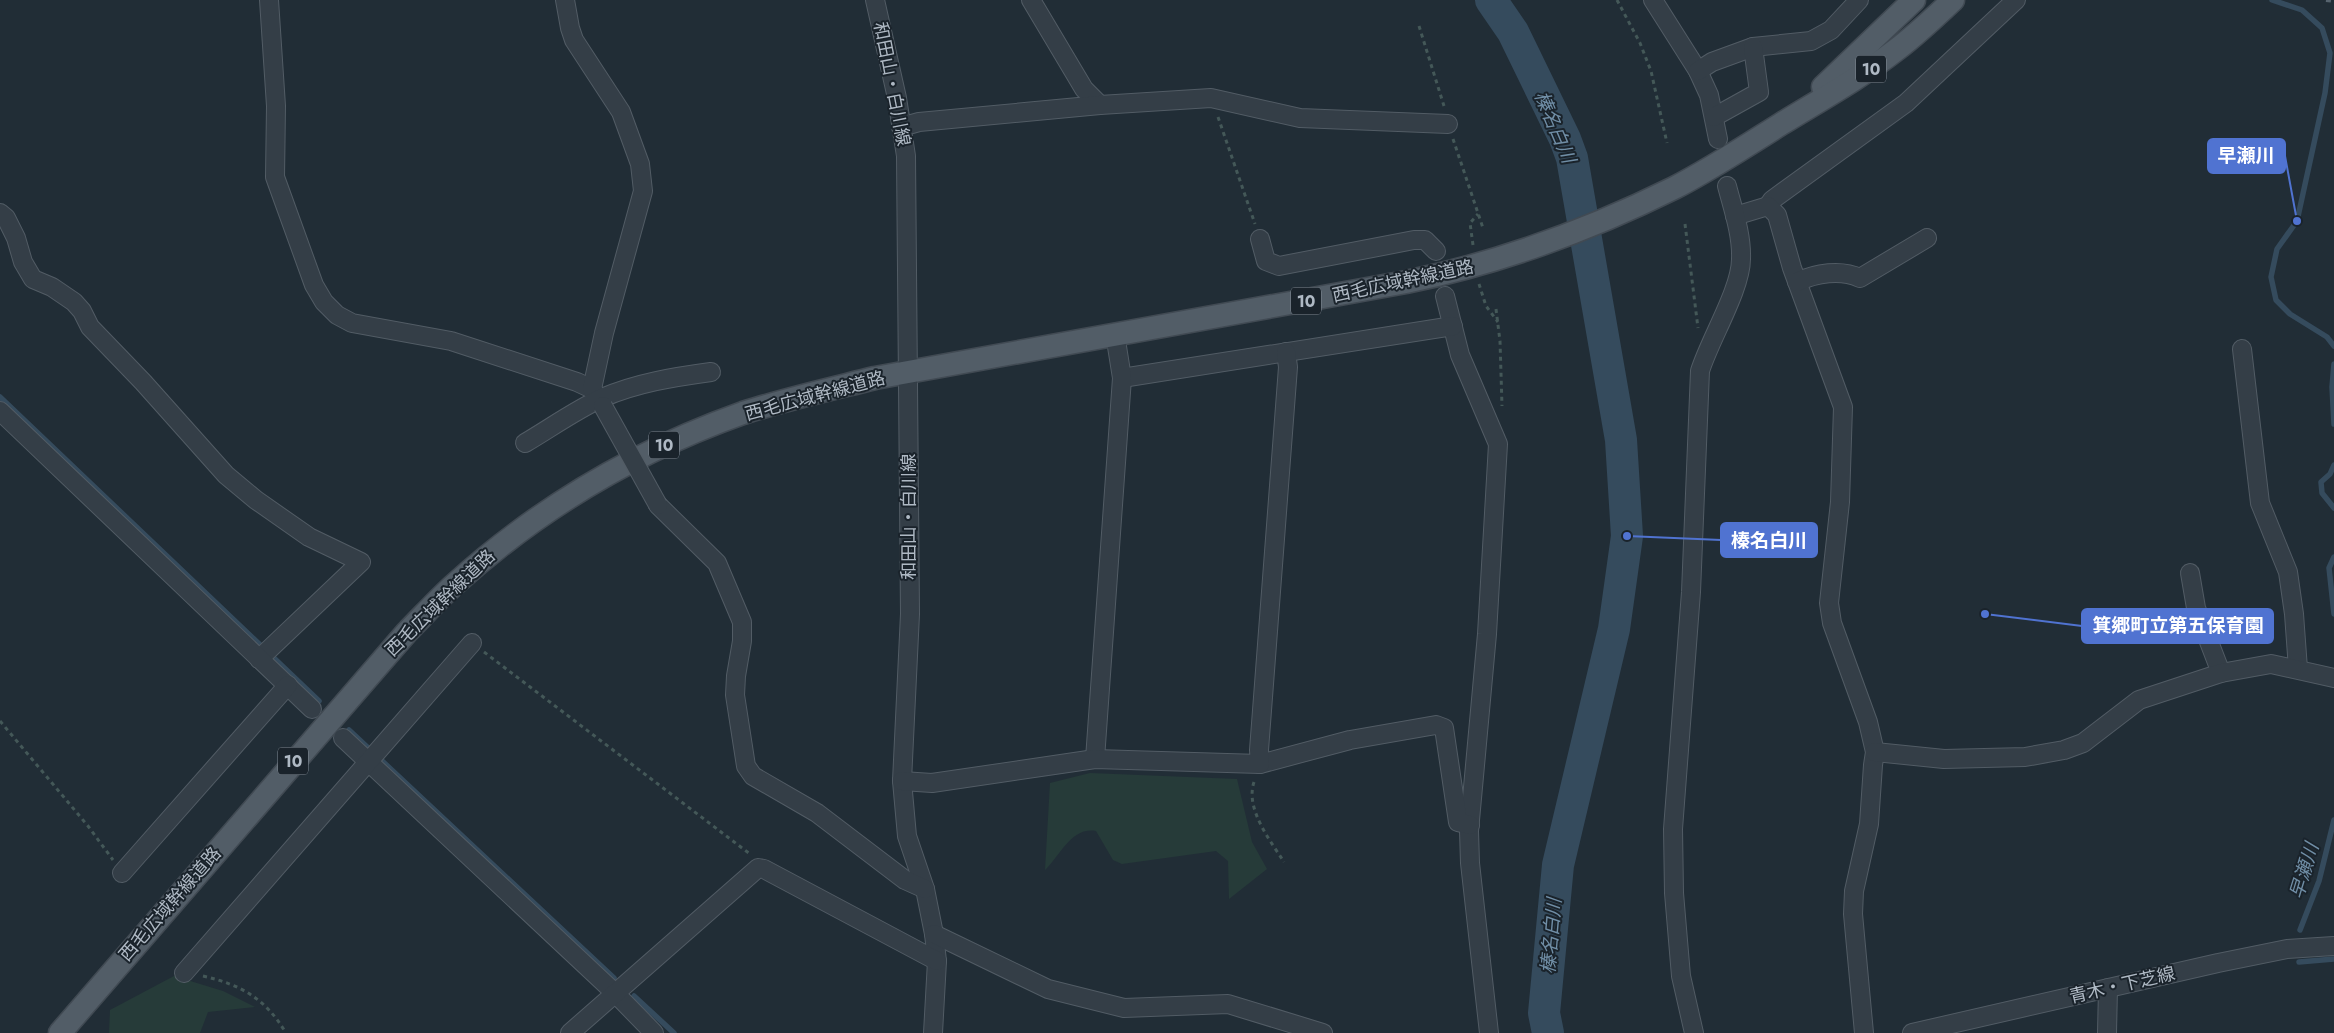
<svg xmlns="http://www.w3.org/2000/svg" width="2334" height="1033" font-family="Jost,'Noto Sans JP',sans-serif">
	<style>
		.green { fill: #263b39 }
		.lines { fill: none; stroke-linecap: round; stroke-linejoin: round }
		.stream { stroke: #354b5d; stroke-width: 5.5 }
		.river { stroke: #354b5d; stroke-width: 32 }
		.minor-casing { stroke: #525c65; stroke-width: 20 }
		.major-casing { stroke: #414a53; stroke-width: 25 }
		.path { stroke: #445858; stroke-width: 3; stroke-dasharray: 4 4; stroke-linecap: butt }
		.minor { stroke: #343e47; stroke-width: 18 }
		.major { stroke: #525d67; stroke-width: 22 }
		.rail { stroke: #56636e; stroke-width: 4; stroke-dasharray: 5 5; stroke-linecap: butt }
		.minor-bridge-casing { stroke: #525c65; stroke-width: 20; stroke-linecap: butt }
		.minor-bridge { stroke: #343e47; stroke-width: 18 }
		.labels { text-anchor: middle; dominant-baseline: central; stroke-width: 4; stroke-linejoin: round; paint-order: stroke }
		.shield { fill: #1a232b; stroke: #828c96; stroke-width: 1 }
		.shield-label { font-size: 16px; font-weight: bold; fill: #afb9c4 }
		.street-label { font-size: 18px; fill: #afb9c4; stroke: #1a232b }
		.water-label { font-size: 19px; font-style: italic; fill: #708ea6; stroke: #1a232b }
		.leader { fill: none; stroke: #5073d1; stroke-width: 2 }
		.callout-dot { fill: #5073d1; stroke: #1a232b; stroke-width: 2 }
		.callout { fill: #5073d1; stroke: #5073d1; stroke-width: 2 }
		.callout-label { font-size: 19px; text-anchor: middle; font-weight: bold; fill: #fff }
	</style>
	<rect width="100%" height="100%" fill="#212d36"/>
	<g class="green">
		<path d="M1090,773L1237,779L1252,842L1267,869L1229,899L1228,861L1216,851L1122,864L1113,860L1096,831C1071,827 1061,855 1045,870L1050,783Z"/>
		<polygon points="174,976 223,991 255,1007 208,1012 200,1033 109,1033 110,1010"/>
	</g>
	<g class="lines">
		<g class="stream">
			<polyline points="2272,0 2302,10 2322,28 2330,53 2325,93 2297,221 2277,249 2271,277 2276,300 2290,314 2327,337 2334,346"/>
			<polyline points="2334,364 2332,387 2334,424"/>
			<polyline points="0,397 319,701"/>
			<polyline points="2334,465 2330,474 2321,482 2322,493 2334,508"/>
			<polyline points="2334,557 2329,568 2334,614"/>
			<polyline points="349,730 614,978"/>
			<polyline points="2300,930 2319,881 2334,820"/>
			<polyline points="2299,962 2334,959"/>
			<polyline points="634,996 674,1033"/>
		</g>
		<polyline class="river" points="1491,0 1513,32 1565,139 1572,158 1621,440 1627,536 1614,629 1558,865 1544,1013 1548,1033"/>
		<g class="minor-casing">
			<g id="minor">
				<polyline points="269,0 276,106 275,177 314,285 324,302 337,315 352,323 451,341 577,382 592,389 603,406"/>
				<polyline points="565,0 570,28 574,40 621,112 640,164 643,191 604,333 592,389"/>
				<polyline points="875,0 897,98 906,156 910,614 902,781 907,836 925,889 934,934 937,961 933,1033"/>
				<polyline points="1031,0 1084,89 1100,105"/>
				<polyline points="1653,0 1698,71 1709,95 1718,139"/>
				<polyline points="1698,71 1712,62 1753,47 1811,41 1831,30 1859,0"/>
				<polyline points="1714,117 1759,92 1753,47"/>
				<polyline points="901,127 919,122 1100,105 1211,98 1300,118 1448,124"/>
				<polyline points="1768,206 1772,200 1906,103 2016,0"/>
				<polyline points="0,213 6,218 16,238 23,262 33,279 52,287 74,302 82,311 90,327 143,382 226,475 256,500 309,537 361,562 259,659"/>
				<polyline points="1735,216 1768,206 1777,215 1792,268 1843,407 1840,502 1829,603 1832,623 1868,722 1875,752 1873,765 1869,824 1854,891 1853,914 1864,1033"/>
				<polyline points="1260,239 1266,261 1279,266 1414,240 1425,240 1436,251"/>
				<path d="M1797,282C1816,273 1841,269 1860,278L1927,238"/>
				<polyline points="1445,296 1460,355 1498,444 1487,634 1469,831 1470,863 1489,1033"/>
				<polyline points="2242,349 2260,503 2288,572 2294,614 2298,669"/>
				<polyline points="1122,378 1453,326"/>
				<polyline points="0,411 312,709"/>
				<path d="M525,443C549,429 577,409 602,398C636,383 674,377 711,372"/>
				<polyline points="658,505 717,563 742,622 742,641 736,676 735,695 746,766 753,776 817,813 905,880 925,889"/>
				<polyline points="2190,573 2196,608 2221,673"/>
				<polyline points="343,738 615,993 654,1033"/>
				<polyline points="1875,752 1944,759 2025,757 2064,750 2083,743 2139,700 2221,673 2271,664 2334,678"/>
				<polyline points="1095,759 1122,378 1115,334"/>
				<polyline points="1260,764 1350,740 1436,725 1444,728 1458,822 1470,825"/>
				<polyline points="902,781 932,783 1095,759 1260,764 1259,750 1288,367 1286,352"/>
				<polyline points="122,873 288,685"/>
				<polyline points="934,934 1048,989 1124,1008 1228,1004 1323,1033"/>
				<polyline points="184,973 472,643"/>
				<polyline points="570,1033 758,868 764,869 937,961"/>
				<path d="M1694,1033L1681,976L1674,893L1673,829L1691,592L1700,371C1710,339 1741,289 1741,259C1742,235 1733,209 1727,186"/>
				<polyline points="1912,1033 2218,963 2287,949 2334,946"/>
				<polyline points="2107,1033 2108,988"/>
			</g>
		</g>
		<g class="major-casing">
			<g id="major">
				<polyline points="1823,87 1914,0"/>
				<path d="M60,1033L407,632C423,616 438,599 455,584C539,508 636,451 743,413C786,399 831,389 875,378L1406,282C1499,263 1589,230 1674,188C1711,169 1746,146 1781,124C1820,100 1860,78 1896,50C1916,35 1935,17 1953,0"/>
			</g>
		</g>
		<g class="path">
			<polyline points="1617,0 1640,43 1651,71 1667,143"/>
			<polyline points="1419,26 1444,106"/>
			<polyline points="1218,117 1255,224"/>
			<polyline points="1453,139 1483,228"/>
			<polyline points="1685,224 1698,328"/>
			<polyline points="1473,245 1470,223 1478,214"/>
			<polyline points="1479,284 1486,306 1498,322"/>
			<polyline points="1496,309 1500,341 1502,406"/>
			<polyline points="484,652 750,854"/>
			<polyline points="0,721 88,826 113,860"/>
			<path d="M1254,782C1245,809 1270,840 1284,862"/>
			<path d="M203,976C241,985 265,998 286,1033"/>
		</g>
		<use href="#minor" class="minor"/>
		<use href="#major" class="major"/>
		<polyline class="rail" points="2326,0 2334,1"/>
		<g class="minor-bridge-casing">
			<polyline id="minor-bridge" points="603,406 658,505"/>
		</g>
		<use href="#minor-bridge" class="minor-bridge"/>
	</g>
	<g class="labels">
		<g class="shield">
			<rect x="1856" y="55.5" width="30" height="27" rx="4"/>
			<rect x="1291" y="287.5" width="30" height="27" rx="4"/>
			<rect x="649" y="431.5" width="30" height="27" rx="4"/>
			<rect x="278" y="747.5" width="30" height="27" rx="4"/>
		</g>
		<g class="shield-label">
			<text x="1871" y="69">10</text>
			<text x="1306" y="301">10</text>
			<text x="664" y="445">10</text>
			<text x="293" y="761">10</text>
		</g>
		<g class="street-label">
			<text transform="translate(892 84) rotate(79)">和田山・白川線</text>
			<text transform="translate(1403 281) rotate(-12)">西毛広域幹線道路</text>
			<text transform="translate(815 396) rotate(-15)">西毛広域幹線道路</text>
			<text transform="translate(909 517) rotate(-90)">和田山・白川線</text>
			<text transform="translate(440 603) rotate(-44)">西毛広域幹線道路</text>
			<text transform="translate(170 904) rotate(-49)">西毛広域幹線道路</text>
			<text transform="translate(2122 985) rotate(-13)">青木・下芝線</text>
		</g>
		<g class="water-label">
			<text transform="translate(1555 127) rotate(67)">榛名白川</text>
			<text transform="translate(2304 871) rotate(-73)">早瀬川</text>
			<text transform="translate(1551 936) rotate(-85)">榛名白川</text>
		</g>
	</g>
	<path class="leader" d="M2297 221L2285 156M1627 536L1721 540M1985 614L2082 626"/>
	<g class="callout-dot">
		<circle cx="2297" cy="221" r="5"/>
		<circle cx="1627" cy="536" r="5"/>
		<circle cx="1985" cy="614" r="5"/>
	</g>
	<g class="callout">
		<rect x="2208" y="139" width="77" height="34" rx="5"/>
		<rect x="1721" y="523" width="96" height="34" rx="5"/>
		<rect x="2082" y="609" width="191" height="34" rx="5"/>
	</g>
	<g class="callout-label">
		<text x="2246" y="162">早瀬川</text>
		<text x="1769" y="547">榛名白川</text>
		<text x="2178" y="632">箕郷町立第五保育園</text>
	</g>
</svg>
